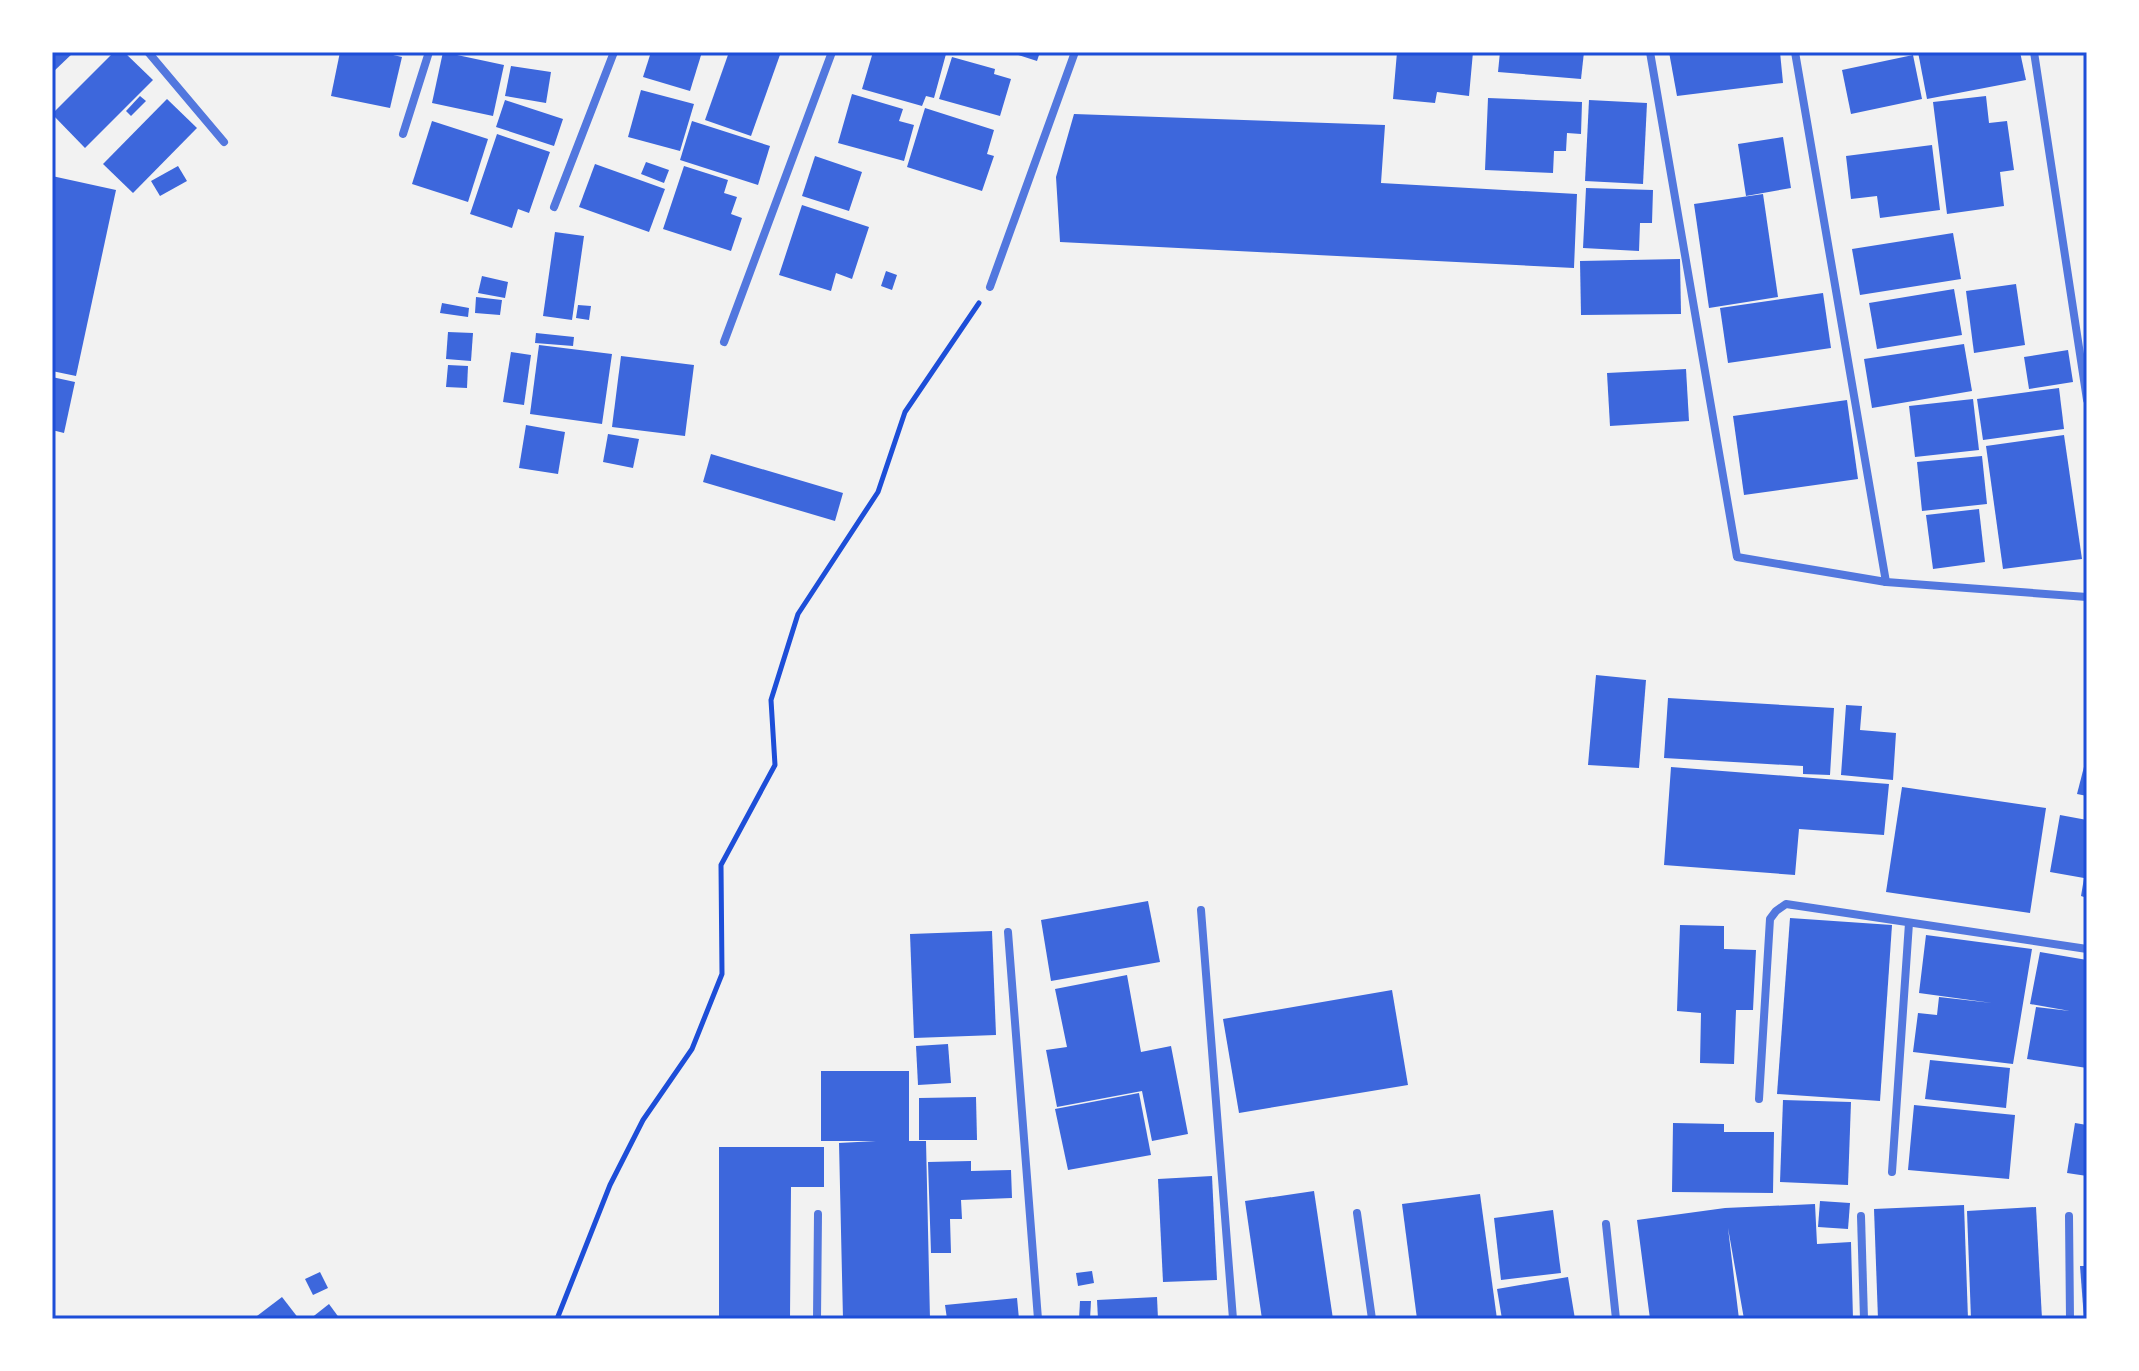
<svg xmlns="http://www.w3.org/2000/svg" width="2139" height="1371" font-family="'Noto Sans',sans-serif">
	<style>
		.building { fill: #3d67dc }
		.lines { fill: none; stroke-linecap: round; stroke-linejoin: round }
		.path { stroke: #1d4ed8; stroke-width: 5 }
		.minor { stroke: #5277de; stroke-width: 8 }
		.neatline { fill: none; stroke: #1d4ed8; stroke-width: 3 }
	</style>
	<rect width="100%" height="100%" fill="#f2f2f2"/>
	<g class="building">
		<polygon points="52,52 74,52 52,73"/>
		<polygon points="114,52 124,52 153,80 85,148 52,114"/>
		<polygon points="340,52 380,52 402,57 390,108 331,96"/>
		<polygon points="443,52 504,65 493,116 432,103"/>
		<polygon points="651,52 702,52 690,91 643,77"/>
		<polygon points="729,52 781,52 751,136 705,120"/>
		<polygon points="873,52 946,54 934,98 926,96 922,106 862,89"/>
		<polygon points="1009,52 1040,52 1037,61"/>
		<polygon points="1397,52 1473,52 1469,96 1437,92 1435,103 1393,99"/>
		<polygon points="1500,52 1584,52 1581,79 1498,72"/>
		<polygon points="1669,52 1780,52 1783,83 1677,96"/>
		<polygon points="1918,52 2020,52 2026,80 1927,99"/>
		<polygon points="1913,55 1922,99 1851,114 1842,70"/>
		<polygon points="952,57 995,69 994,74 1011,79 1000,116 939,99"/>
		<polygon points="511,66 551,72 546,103 505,96"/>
		<polygon points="641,90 694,104 680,151 628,137"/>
		<polygon points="852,94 903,109 899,121 914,125 904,161 838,143"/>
		<polygon points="140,96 146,101 131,116 126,111"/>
		<polygon points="1986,96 1989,123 2007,121 2014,170 2000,172 2004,206 1947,214 1933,102"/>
		<polygon points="1488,98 1582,102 1581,134 1567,133 1566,151 1554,151 1553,173 1485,170"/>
		<polygon points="167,99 197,128 133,193 103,164"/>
		<polygon points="505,100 563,119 554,146 496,127"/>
		<polygon points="1589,100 1647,103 1643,184 1585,181"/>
		<polygon points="925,108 994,130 987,154 994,156 982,191 907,167"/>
		<polygon points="1074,114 1385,125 1381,183 1577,194 1574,268 1060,242 1056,177"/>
		<polygon points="432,121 488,139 468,202 412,184"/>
		<polygon points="692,121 770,146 758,185 680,160"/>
		<polygon points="497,134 550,152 529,213 518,209 512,228 470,214"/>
		<polygon points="1783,137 1791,188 1746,196 1738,144"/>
		<polygon points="1932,145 1940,210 1880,218 1877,196 1851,199 1846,156"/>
		<polygon points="815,156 862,172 849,211 802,196"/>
		<polygon points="646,162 669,170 664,183 641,174"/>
		<polygon points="595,164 665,189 649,232 579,207"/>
		<polygon points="178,166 187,181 160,196 151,181"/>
		<polygon points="684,166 728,180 724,193 737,197 731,214 742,218 731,251 663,229"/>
		<polygon points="52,176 116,190 76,376 52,371"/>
		<polygon points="1586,188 1653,190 1652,223 1640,223 1639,251 1583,248"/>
		<polygon points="1763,194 1778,297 1709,308 1694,204"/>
		<polygon points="802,205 869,227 852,279 836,273 831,291 779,275"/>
		<polygon points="555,232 584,236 572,320 543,316"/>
		<polygon points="1953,233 1961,279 1860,295 1852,249"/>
		<polygon points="1680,259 1681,314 1581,315 1580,261"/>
		<polygon points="886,271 897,275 892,290 881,286"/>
		<polygon points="482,276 508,282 505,298 478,293"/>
		<polygon points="2016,284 2025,345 1974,353 1966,291"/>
		<polygon points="1954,289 1962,335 1877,349 1869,303"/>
		<polygon points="1823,293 1831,348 1728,363 1720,308"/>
		<polygon points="476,297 502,300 500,315 475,313"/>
		<polygon points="442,303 469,308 468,317 440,313"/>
		<polygon points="578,305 591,306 589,320 576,318"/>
		<polygon points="448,332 473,333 471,361 446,359"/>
		<polygon points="536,333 574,337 573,346 535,343"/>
		<polygon points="1964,344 1972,391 1872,408 1864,359"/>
		<polygon points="539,345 612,354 602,424 530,414"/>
		<polygon points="2068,350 2073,382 2029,389 2024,357"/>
		<polygon points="511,352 531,355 524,405 503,402"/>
		<polygon points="621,356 694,365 685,436 612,427"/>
		<polygon points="448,365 468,366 467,388 446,387"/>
		<polygon points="1686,369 1689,421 1610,426 1607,373"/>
		<polygon points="52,377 75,382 64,433 52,430"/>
		<polygon points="2059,388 2064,429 1983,440 1977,399"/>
		<polygon points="1973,399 1979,450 1915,457 1909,406"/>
		<polygon points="1847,400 1858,479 1744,495 1733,416"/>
		<polygon points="526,425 565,432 558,474 519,468"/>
		<polygon points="608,434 639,439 633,468 603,462"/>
		<polygon points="2064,435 2082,559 2003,569 1986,446"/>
		<polygon points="711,454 843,493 835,521 703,482"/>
		<polygon points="1982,456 1987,504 1922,511 1917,462"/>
		<polygon points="1979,509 1985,562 1933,569 1926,515"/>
		<polygon points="1596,675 1646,680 1639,768 1588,765"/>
		<polygon points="1668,698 1834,708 1830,775 1803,774 1803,766 1664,758"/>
		<polygon points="1846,705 1862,706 1860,730 1896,733 1893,780 1841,775"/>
		<polygon points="2086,759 2087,759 2087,796 2077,794"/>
		<polygon points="1671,767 1889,784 1884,835 1799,829 1795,875 1664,865"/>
		<polygon points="1902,787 2046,808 2030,913 1886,892"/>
		<polygon points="2060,815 2087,820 2087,898 2081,896 2084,878 2050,872"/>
		<polygon points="1148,901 1160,962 1051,981 1041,920"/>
		<polygon points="1790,918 1892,925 1880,1101 1777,1094"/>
		<polygon points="1680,925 1724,926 1724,949 1756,950 1753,1010 1736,1010 1734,1064 1700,1063 1701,1013 1677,1011"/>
		<polygon points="992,931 996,1035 914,1038 910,934"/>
		<polygon points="1926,935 2032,949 2013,1064 1913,1052 1918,1013 1937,1015 1939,997 1992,1003 1919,993"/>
		<polygon points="2040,952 2087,960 2087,1068 2027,1059 2036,1007 2070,1011 2030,1004"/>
		<polygon points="1127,975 1141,1052 1171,1046 1188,1134 1152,1141 1142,1091 1057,1107 1046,1050 1067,1047 1055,989"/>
		<polygon points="1392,990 1408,1085 1239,1113 1223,1019"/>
		<polygon points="948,1044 951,1083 918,1085 916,1046"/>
		<polygon points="1930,1060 2010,1068 2006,1108 1925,1099"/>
		<polygon points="821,1071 909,1071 909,1141 926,1141 930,1319 843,1319 839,1143 876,1141 821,1141"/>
		<polygon points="1139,1093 1151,1155 1068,1170 1055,1109"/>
		<polygon points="976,1097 977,1140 919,1140 919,1098"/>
		<polygon points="1783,1100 1851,1102 1848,1185 1780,1182"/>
		<polygon points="1914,1105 2015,1115 2009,1179 1908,1170"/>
		<polygon points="1673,1123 1724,1124 1724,1132 1774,1132 1773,1193 1672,1192"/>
		<polygon points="2075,1123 2087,1125 2087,1176 2067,1173"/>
		<polygon points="719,1147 824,1147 824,1187 791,1187 790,1319 719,1319"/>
		<polygon points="971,1161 971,1171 1011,1170 1012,1198 961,1200 962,1219 950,1219 951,1253 931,1253 928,1162"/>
		<polygon points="1212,1176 1217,1280 1163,1282 1158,1179"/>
		<polygon points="1314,1191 1333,1319 1262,1319 1245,1201"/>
		<polygon points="1480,1194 1497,1319 1417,1319 1402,1204"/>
		<polygon points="1820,1201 1850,1203 1848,1229 1818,1227"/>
		<polygon points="1815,1204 1817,1244 1851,1242 1853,1319 1744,1319 1728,1228 1739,1319 1650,1319 1637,1220 1725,1208"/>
		<polygon points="1964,1205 1968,1319 1878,1319 1874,1209"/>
		<polygon points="2036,1207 2042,1319 1971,1319 1967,1211"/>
		<polygon points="1553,1210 1561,1273 1501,1280 1494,1218"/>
		<polygon points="2080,1266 2087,1266 2087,1319 2084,1319"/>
		<polygon points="1092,1271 1094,1283 1078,1286 1076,1273"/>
		<polygon points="320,1272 328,1288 313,1295 305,1279"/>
		<polygon points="1568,1277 1575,1319 1502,1319 1497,1289"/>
		<polygon points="282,1297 299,1319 253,1319"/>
		<polygon points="1157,1297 1158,1319 1098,1319 1097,1300"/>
		<polygon points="1017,1298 1019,1319 947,1319 945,1305"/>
		<polygon points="1080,1301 1091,1301 1090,1319 1079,1319"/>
		<polygon points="329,1304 340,1319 310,1319"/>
	</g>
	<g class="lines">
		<polyline class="path" points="557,1319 610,1185 643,1120 692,1049 722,974 721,865 775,765 771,700 798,614 878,492 905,412 979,303"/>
		<g class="minor">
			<polyline points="148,52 224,142"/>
			<polyline points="1650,52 1737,557 1886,582 2087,597"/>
			<polyline points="1795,52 1886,582"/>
			<polyline points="2034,52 2087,400"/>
			<polyline points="403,134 429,52"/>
			<polyline points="554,207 614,52"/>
			<polyline points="990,287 1075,52"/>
			<polyline points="724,342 832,52"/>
			<polyline points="1201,910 1233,1319"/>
			<polyline points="1008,932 1038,1319"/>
			<polyline points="1759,1099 1770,919 1776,911 1786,904 2087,949"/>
			<polyline points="1892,1172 1909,923"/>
			<polyline points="1357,1213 1372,1319"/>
			<polyline points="1861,1216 1864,1319"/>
			<polyline points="2069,1216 2070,1319"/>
			<polyline points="1606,1224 1616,1319"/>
			<polyline points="817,1319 818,1214"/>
		</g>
	</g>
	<rect width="2139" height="1371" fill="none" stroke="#ffffff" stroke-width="108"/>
	<rect x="54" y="54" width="2031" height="1263" class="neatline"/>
</svg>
